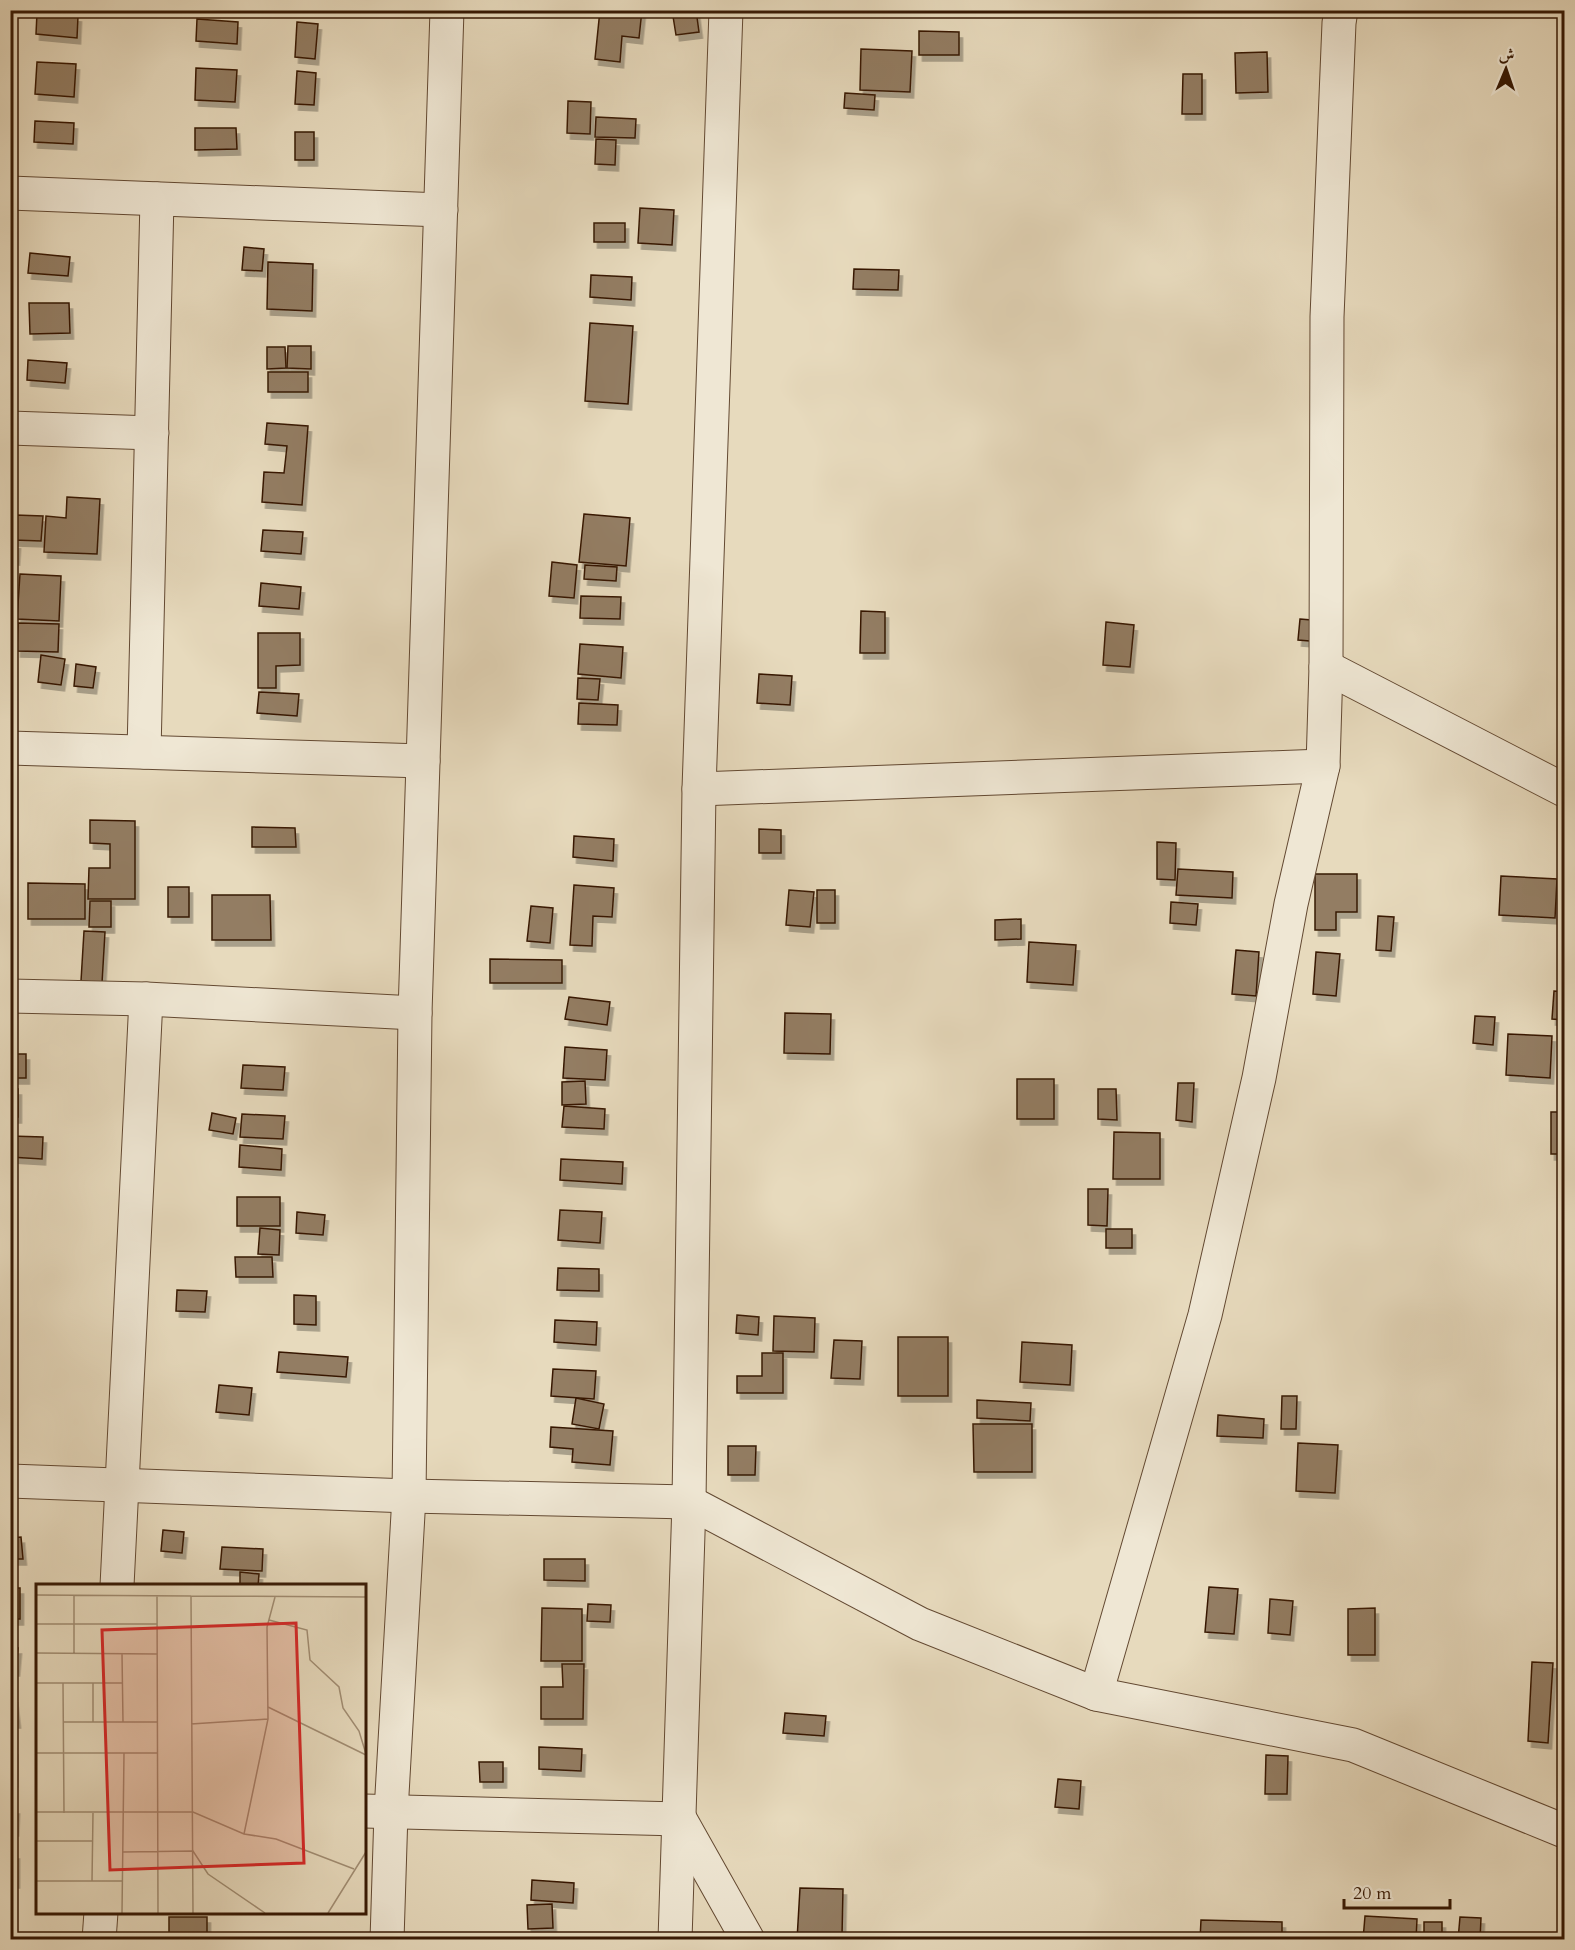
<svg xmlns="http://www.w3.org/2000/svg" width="1575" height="1950" font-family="Cardo,Amiri,serif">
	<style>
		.building { fill: #937d64; stroke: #371904; stroke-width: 1.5; filter: url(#shadow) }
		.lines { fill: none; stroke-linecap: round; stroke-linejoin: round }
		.minor-casing { stroke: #634932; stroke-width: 35 }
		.minor { stroke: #efe7d4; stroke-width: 33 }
		.inset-road { fill: none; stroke: #a18d73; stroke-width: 1.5 }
		.view { fill: #d62828; fill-opacity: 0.15; stroke: #d62828; stroke-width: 3 }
		.inset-edge { fill: none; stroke: #371904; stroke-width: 3 }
	</style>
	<defs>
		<filter id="shadow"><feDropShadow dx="3.5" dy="6" stdDeviation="0" flood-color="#0004"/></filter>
	</defs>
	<rect width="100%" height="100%" fill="#e7dabd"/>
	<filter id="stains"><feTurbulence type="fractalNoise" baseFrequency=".00333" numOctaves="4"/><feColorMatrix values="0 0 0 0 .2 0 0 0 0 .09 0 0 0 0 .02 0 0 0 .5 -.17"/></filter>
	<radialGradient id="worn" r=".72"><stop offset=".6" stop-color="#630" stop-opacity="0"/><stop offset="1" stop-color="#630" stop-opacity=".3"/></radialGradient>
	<g class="building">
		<polygon points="600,10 642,10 639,38 622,36 620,62 595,59"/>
		<polygon points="672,10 696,10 699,32 676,35"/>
		<polygon points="37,13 78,16 77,38 36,34"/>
		<polygon points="197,19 238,22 237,44 196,41"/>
		<polygon points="297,22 318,24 315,59 295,57"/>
		<polygon points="919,31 959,32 959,55 919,55"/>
		<polygon points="861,49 912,51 910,92 860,90"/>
		<polygon points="1267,52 1268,92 1236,93 1235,53"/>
		<polygon points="37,62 76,64 74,97 35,94"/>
		<polygon points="196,68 237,70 235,102 195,100"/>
		<polygon points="297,71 316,73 314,105 295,104"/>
		<polygon points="1183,74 1202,74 1202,114 1182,114"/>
		<polygon points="845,93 875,95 874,110 844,108"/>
		<polygon points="568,101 591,102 590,134 567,133"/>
		<polygon points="596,117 636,119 635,138 595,137"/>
		<polygon points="35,121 74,123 73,144 34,142"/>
		<polygon points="195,128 236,128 237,149 195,150"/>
		<rect x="295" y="132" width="19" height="28"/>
		<polygon points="596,139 616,140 615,165 595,164"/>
		<polygon points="640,208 674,210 672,245 638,243"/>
		<rect x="594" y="223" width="31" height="19"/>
		<polygon points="244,247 264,249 262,271 242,270"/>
		<polygon points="30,253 70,257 68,276 28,273"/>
		<polygon points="268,262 313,264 312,311 267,309"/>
		<polygon points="854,269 899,270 898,290 853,289"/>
		<polygon points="591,275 632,277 631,300 590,297"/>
		<polygon points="29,303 69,303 70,333 30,334"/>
		<polygon points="590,323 633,326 628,404 585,401"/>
		<polygon points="288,346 311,346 311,369 287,368"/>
		<polygon points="267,347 285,347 286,368 267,369"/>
		<polygon points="28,360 67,363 65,383 27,380"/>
		<rect x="268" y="372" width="40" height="20"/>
		<polygon points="267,423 308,426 302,505 262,502 264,472 284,473 287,446 265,444"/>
		<polygon points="67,497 100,499 97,554 44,552 46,516 66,518"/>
		<polygon points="584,514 630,518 626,566 579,562"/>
		<polygon points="15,515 43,516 41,541 14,540"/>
		<polygon points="263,530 303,532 301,554 261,551"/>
		<polygon points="10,542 17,543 16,559 10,558"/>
		<polygon points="552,562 577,565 574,598 549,596"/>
		<polygon points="585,565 617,567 616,581 584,579"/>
		<polygon points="20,574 61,576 59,621 17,619"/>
		<polygon points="261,583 301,587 299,609 259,606"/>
		<polygon points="581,596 621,597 620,619 580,618"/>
		<polygon points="861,611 885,612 885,653 860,653"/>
		<polygon points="1300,619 1323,621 1322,642 1298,640"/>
		<polygon points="1106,622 1134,625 1130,667 1103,665"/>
		<polygon points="18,623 59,624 58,652 17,651"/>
		<polygon points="258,633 300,633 300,665 276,666 276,688 258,688"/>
		<polygon points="580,644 623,647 621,678 578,674"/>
		<polygon points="41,655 65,659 61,685 38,682"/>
		<polygon points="76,664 96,667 93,688 74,686"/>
		<polygon points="759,674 792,676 790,705 757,703"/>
		<polygon points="578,678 600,679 598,700 577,699"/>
		<polygon points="259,692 299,694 297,716 257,713"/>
		<polygon points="579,703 618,705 617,725 578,724"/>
		<polygon points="90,820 135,821 135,899 88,899 89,868 110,868 110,844 90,843"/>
		<polygon points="252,827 295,828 296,847 252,847"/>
		<polygon points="759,829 781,830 781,853 759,853"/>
		<polygon points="574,836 614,839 613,861 573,857"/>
		<polygon points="1157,842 1176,843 1175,880 1157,879"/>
		<polygon points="1178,869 1233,872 1232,898 1176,895"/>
		<polygon points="1315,874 1357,874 1357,912 1336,912 1336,930 1315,930"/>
		<polygon points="1501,876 1557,879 1555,918 1499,915"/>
		<polygon points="28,883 85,884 85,919 28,919"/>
		<polygon points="574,885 614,888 612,917 593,916 592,946 570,945"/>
		<rect x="168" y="887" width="21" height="30"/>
		<polygon points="789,890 814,892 810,927 786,925"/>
		<rect x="817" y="890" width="18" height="33"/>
		<polygon points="212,895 270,895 271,940 212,940"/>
		<polygon points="90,901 111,901 111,927 89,927"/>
		<polygon points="1171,902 1198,904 1196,925 1170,923"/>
		<polygon points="531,906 553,908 550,943 527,941"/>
		<polygon points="1378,916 1394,917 1391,951 1376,950"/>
		<polygon points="1021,919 1021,939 995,940 995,920"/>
		<polygon points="84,931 105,932 102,983 81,981"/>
		<polygon points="1029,942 1076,945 1073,985 1027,982"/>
		<polygon points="1236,950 1259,952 1256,996 1232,994"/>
		<polygon points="1316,952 1340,954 1336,996 1313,994"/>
		<polygon points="490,959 562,960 562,983 490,983"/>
		<polygon points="1554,991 1564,992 1564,1020 1552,1019"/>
		<polygon points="569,997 610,1002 607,1025 565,1019"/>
		<polygon points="785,1013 831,1014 830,1054 784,1053"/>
		<polygon points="1475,1016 1495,1017 1493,1045 1473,1043"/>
		<polygon points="1508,1034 1552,1036 1550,1078 1506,1075"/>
		<polygon points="565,1047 607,1050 605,1080 563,1078"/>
		<rect x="10" y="1054" width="16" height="24"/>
		<polygon points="243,1065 285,1067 283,1090 241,1088"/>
		<rect x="1017" y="1079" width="37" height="40"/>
		<polygon points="585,1081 586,1104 562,1105 562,1082"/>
		<polygon points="1178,1083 1194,1083 1192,1122 1176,1120"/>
		<rect x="10" y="1089" width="8" height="28"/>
		<polygon points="1098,1089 1116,1089 1117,1120 1098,1119"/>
		<polygon points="564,1106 605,1109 604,1129 562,1127"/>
		<rect x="1551" y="1112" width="13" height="42"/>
		<polygon points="212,1113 236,1118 233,1134 209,1130"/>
		<polygon points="242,1114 285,1116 283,1139 240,1137"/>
		<polygon points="1114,1132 1160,1133 1160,1179 1113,1179"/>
		<polygon points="10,1136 43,1137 42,1159 10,1157"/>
		<polygon points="240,1145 282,1149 281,1170 239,1167"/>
		<polygon points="561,1159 623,1162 622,1184 560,1180"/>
		<polygon points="1088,1189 1108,1189 1107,1226 1088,1225"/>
		<rect x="237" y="1197" width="43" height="29"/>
		<polygon points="560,1210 602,1212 600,1243 558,1240"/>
		<polygon points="297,1212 325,1215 323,1235 296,1233"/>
		<polygon points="260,1228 280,1230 279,1255 258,1254"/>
		<rect x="1106" y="1229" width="26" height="19"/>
		<polygon points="235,1257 272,1257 273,1277 236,1277"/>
		<polygon points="558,1268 599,1269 599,1291 557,1290"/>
		<polygon points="177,1290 207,1291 205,1312 176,1311"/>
		<polygon points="294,1295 316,1296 316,1325 294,1324"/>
		<polygon points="737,1315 759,1317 758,1335 736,1333"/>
		<polygon points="774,1316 815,1318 814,1352 773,1351"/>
		<polygon points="555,1320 597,1322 596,1345 554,1342"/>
		<rect x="898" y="1337" width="50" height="59"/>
		<polygon points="834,1340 862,1341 860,1379 831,1378"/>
		<polygon points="1022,1342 1072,1345 1070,1385 1020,1382"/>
		<polygon points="279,1352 348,1357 346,1377 277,1372"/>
		<polygon points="762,1353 783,1353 783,1393 737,1393 737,1376 762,1376"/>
		<polygon points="553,1369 596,1371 594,1399 551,1396"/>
		<polygon points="219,1385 252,1388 249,1415 216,1412"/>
		<polygon points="1282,1396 1297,1396 1296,1429 1281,1429"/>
		<polygon points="576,1398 604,1404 599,1429 572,1424"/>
		<polygon points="977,1400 1031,1403 1030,1421 977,1418"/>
		<polygon points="1218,1415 1264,1419 1263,1438 1217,1436"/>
		<polygon points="973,1424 1032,1424 1032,1472 974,1472"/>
		<polygon points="551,1427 613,1431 610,1465 572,1462 573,1449 550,1447"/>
		<polygon points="1298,1443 1338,1445 1335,1493 1296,1491"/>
		<polygon points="728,1446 756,1446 755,1475 728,1475"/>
		<polygon points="163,1530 184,1532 182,1553 161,1551"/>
		<polygon points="21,1537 23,1559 10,1559 10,1538"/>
		<polygon points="222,1547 263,1549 262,1571 220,1569"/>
		<polygon points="544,1559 585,1559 585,1581 544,1580"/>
		<polygon points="240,1572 259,1574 258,1586 240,1586"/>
		<polygon points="1209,1587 1238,1589 1234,1634 1205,1632"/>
		<rect x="10" y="1588" width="10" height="31"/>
		<polygon points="1270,1599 1293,1601 1290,1635 1268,1633"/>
		<polygon points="588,1604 611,1605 610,1622 587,1621"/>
		<polygon points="542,1608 582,1609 582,1661 541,1661"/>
		<polygon points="1375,1608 1375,1655 1348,1655 1348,1609"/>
		<polygon points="10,1648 18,1648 16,1670 10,1670"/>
		<polygon points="1532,1662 1553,1663 1548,1743 1528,1741"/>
		<polygon points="562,1664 584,1664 583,1719 541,1719 541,1687 563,1687"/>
		<polygon points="14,1697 17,1722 10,1722 10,1698"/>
		<polygon points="785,1713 826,1716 824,1736 783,1733"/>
		<polygon points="539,1747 582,1749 581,1771 539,1769"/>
		<rect x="10" y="1749" width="4" height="32"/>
		<polygon points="1266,1755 1288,1756 1287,1794 1265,1794"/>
		<polygon points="479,1762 503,1762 503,1782 480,1782"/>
		<polygon points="1058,1779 1081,1781 1079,1809 1055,1807"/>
		<polygon points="10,1808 16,1808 15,1830 10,1830"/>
		<rect x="10" y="1853" width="6" height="29"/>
		<polygon points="532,1880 574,1883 573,1903 531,1900"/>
		<polygon points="800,1888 843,1889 842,1936 858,1936 857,1940 797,1940"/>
		<polygon points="552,1904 553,1928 528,1929 527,1905"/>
		<polygon points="1365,1916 1417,1919 1416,1940 1363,1940"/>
		<rect x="169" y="1917" width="38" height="17"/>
		<polygon points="1460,1917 1481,1918 1480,1940 1458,1940"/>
		<polygon points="1201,1920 1282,1922 1282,1940 1200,1940"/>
		<rect x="1424" y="1922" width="18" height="18"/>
	</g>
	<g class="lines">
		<g class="minor-casing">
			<g id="minor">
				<polyline points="10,193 441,210"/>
				<polyline points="10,428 152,433"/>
				<polyline points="1326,667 1564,790"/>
				<polyline points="10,748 423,761"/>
				<polyline points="144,752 157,199"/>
				<polyline points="699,789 1323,766"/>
				<polyline points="10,996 146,999 415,1013"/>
				<polyline points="10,1481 409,1496 689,1502 920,1624 1096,1694 1353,1745 1564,1831"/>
				<polyline points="117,1586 146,999"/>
				<polyline points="1096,1694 1205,1315 1259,1078 1291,904 1323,766 1326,667 1327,317 1339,23 1341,10"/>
				<polyline points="364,1811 680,1819 748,1940"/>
				<polyline points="99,1940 101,1912"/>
				<polyline points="387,1940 391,1812 409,1496 415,1013 447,10"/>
				<polyline points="675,1940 689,1502 699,789 726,10"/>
			</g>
		</g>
		<use href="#minor" class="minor"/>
	</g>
	<g transform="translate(36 1584)">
		<rect width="330" height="330" fill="#e7dabd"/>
		<path class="inset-road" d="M0,11L155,12M38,11V70M121,11L122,329M233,36L271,46L274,76L303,103L307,124L323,147L330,170M0,40H121M0,69L121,70M86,70L87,138M0,99H86M27,99L28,229M57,99V138M232,123L330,171M27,138H121M155,140L232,135M0,169H121M0,228H157L208,250L240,255L318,285M208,250L232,135L231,43L239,13M0,257H56M87,268L157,267L172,290L229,329M0,297H86M56,297L57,229M86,329L88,169M157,329L155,12L330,13M292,329L330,268"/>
		<path class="view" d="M260,39L268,279L74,286L66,46Z"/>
		<rect width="330" height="330" class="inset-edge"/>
	</g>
	<rect width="1575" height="1950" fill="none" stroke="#e7dabd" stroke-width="36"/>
	<rect x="12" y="12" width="1551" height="1926" fill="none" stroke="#371904" stroke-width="3"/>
	<rect x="18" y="18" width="1539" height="1914" fill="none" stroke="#371904" stroke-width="1.5"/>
	<g transform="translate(1506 69) rotate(2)" stroke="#efe7d4" stroke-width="4.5" paint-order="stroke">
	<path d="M0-4.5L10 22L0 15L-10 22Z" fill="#371904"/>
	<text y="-9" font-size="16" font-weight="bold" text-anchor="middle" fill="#371904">ش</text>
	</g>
	<path d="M1344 1899v9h106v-9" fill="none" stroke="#371904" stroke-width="3"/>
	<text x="1353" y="1899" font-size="18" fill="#371904" stroke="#efe7d4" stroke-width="4.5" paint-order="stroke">20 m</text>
	<rect width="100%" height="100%" filter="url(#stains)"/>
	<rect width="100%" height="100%" fill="url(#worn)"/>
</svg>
